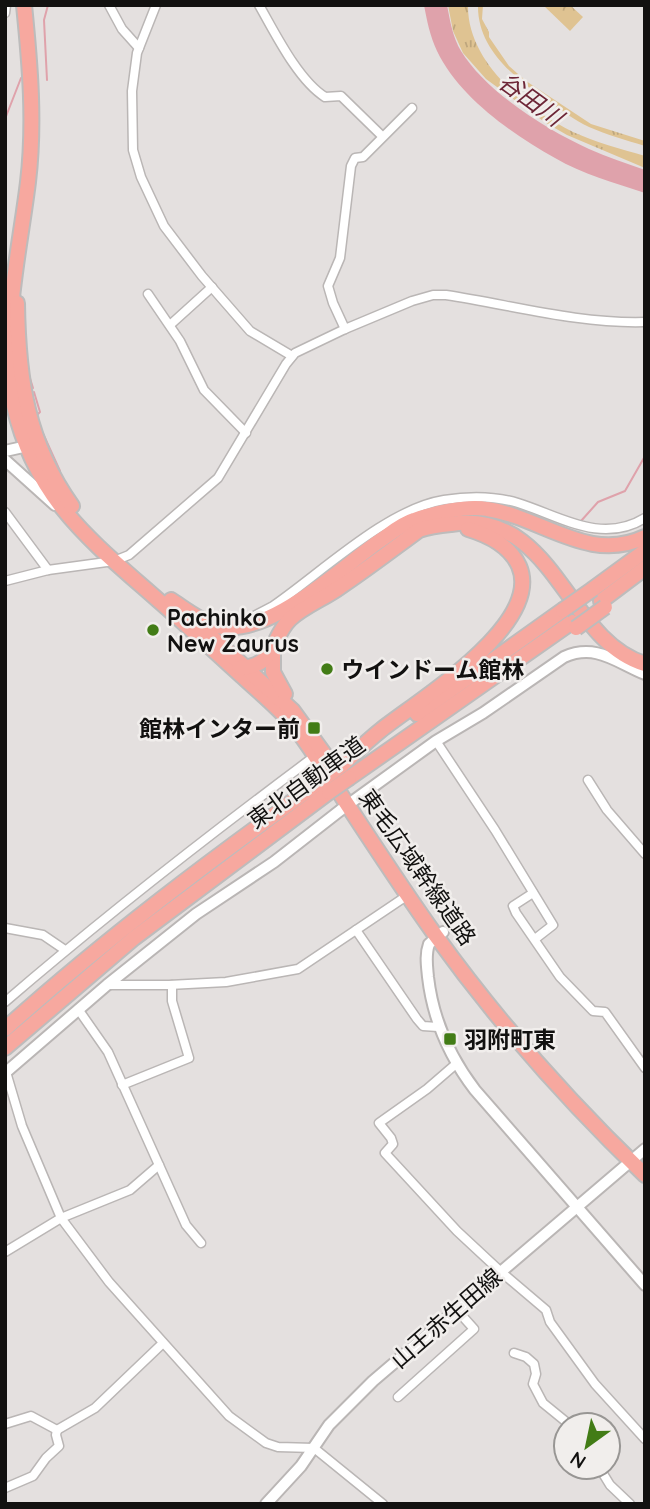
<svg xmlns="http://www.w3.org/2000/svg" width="650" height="1509" font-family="Quicksand,'Noto Sans JP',sans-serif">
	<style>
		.grass { fill: url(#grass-tufts) }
		.forest { fill: url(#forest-crowns) }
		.water { fill: #dfa2ab }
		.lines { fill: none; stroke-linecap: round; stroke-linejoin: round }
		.stream { stroke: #dfa2ab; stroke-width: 2 }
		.street-casing { stroke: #bab6b5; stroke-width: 11 }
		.secondary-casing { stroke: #bab6b5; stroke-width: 14 }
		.highway-casing { stroke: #bdbcbc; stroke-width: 18 }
		.street { stroke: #fff; stroke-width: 8 }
		.secondary { stroke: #fff; stroke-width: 10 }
		.highway { stroke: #f7a89f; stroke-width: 14 }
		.highway-bridge-casing { stroke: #bdbcbc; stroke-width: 18; stroke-linecap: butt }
		.highway-bridge { stroke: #f7a89f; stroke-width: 14 }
		.poi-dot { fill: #427c16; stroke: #f1eeec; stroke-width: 2.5 }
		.labels { text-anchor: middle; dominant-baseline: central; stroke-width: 5; stroke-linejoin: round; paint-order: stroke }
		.poi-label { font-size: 23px; font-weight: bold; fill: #121110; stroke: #f1eeec; text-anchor: start }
		.street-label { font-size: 23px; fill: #121110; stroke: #f1eeec }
		.water-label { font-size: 24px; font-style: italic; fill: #6d2637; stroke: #f1eeec }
	</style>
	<defs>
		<pattern id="grass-tufts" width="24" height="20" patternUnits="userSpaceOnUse" patternTransform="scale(1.75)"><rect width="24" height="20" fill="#dfc392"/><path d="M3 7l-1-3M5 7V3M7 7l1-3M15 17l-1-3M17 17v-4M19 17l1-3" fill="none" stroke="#bea67d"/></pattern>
		<pattern id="forest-crowns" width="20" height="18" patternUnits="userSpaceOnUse" patternTransform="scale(1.75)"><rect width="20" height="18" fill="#dfc392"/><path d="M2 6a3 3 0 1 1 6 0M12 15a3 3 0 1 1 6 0" fill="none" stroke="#bea67d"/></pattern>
	</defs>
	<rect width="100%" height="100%" fill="#e4e0df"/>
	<g class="grass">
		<path d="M448,5H468C467,62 526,109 573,132C595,142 621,149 645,156V168L567,135L546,123L486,79L463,53L453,31Z"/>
		<path d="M478,5H483L482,19L489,32V37L509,66L526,81L591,124L645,141V146C626,140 607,135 589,127C574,120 561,110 548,101C516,79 477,49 478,5Z"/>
	</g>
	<polygon class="forest" points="543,5 570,5 583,17 570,31"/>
	<path class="water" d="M424,5H447C450,21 453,38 461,51C486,92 547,130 589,149C607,157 626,163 645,170V193C615,183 582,174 555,158C512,134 459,97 437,51C430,36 427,21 424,5Z"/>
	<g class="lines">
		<g class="stream">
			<polyline points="47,80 44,20 48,5"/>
			<polyline points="5,119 21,78"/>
			<polyline points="25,335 25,321"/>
			<polyline points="28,372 33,388"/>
			<polyline points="34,392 40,412 37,415"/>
			<polyline points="40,427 60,471"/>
			<polyline points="581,521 598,502 625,491 645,456"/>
		</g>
		<g class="street-casing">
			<g id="street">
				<polyline points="109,5 122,29 139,48"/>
				<polyline points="156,5 137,53 132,91 133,150 141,177 164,226 202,276 250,331 292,356"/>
				<path d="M259,5C275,33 298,80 325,97L341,96L382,136"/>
				<polyline points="5,13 6,5"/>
				<polyline points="148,294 180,341 204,390 246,433"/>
				<polyline points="170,325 212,287"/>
				<polyline points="345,329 333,303 328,286 340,258 351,166 355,158 363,157 412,108"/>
				<polyline points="5,512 48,570"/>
				<path d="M5,581L48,570L114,561L129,555L218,478L286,364L295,353L345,329L412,301L433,295H446C512,305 578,324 645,322"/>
				<path d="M252,617L273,606C321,573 387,509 444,500C468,496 495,496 518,503C560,516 601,545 645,518"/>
				<polyline points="436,741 495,830 553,925 535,939"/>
				<polyline points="588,780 607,810 645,854"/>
				<polyline points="533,893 513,906 516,913 560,977 593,1011 605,1012 645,1068"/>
				<polyline points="5,928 43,935 65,950"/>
				<polyline points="356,930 417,1019 423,1026 438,1027"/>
				<polyline points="107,985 169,985 226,982 298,969 408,895"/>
				<path d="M5,1002C105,916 209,835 315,756"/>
				<polyline points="78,1009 108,1052 186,1225 201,1243"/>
				<polyline points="456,1064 427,1089 379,1123 391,1138 393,1144 385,1153 457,1231 500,1271 546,1310 550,1322 595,1384 645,1439"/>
				<polyline points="6,1072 22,1126 61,1218 109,1282 229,1416 266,1443 278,1447 314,1448 383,1504"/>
				<polyline points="122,1085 189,1058 172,1001 172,985"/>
				<polyline points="5,1252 61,1218 130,1190 159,1165"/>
				<polyline points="514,1353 526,1357 534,1364 536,1374 533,1384 543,1403 570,1425"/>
				<polyline points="398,1397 474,1329 456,1309"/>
				<polyline points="5,1424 31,1416 57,1430"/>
				<polyline points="57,1430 95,1408 163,1343"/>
				<polyline points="599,1467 610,1485 630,1504"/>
				<polyline points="5,1488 33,1476 46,1458 59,1446 56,1435 57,1430"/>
			</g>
		</g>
		<g class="secondary-casing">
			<g id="secondary">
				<polyline points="5,451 32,445"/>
				<polyline points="5,460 55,505"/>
				<path d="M443,932L429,944C425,955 427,966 428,977C433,1020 449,1056 475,1090L645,1285"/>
				<path d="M5,1073L107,985L196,914L274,862L342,809L436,741L483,713L564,657C596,643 616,662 645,674"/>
				<polyline points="266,1504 301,1466 329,1425 373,1381 645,1149"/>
			</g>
		</g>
		<g class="highway-casing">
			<g id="highway">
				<path d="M24,5C30,64 35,123 28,182C19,256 0,330 14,406C36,500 90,540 158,600C187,625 214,651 242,676C259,692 278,707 293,725C308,743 320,764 333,783C367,834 400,886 436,936C498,1022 568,1101 645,1175"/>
				<path d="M17,303C18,379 27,443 72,506"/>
				<polyline points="593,589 645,551"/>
				<path d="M171,600C185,609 201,622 217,626C268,638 338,570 378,542C390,534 401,524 414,520C434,513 467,505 487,509C542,517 588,564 645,537"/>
				<polyline points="601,601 645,568"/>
				<polyline points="204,630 293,711 338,773"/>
				<polyline points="273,650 273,672 285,694"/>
				<path d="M239,668C276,667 270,639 290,619C304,606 325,598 340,587C367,569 393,549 419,530C430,526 439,525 451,524C556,509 565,640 645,664"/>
				<polyline points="417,714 563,610"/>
				<path d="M341,766C354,754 367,741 381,730C420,699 544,624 519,566C510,546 488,535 468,529"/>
				<polyline points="349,778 572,622"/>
				<path d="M5,1029C105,939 212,859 321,781"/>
				<polyline points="5,1048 134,938 329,792"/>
			</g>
		</g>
		<use href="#street" class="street"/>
		<use href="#secondary" class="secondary"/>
		<use href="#highway" class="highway"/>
		<g class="highway-bridge-casing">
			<g id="highway-bridge">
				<polyline points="563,610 593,589"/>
				<polyline points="576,628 605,607"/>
				<polyline points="321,781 341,766"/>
				<polyline points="329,792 349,778"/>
			</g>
		</g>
		<use href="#highway-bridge" class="highway-bridge"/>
	</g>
	<g class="poi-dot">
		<circle cx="153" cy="630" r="7"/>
		<circle cx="327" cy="669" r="7"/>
		<rect x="307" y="721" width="14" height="14" rx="3.5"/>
		<rect x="443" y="1032" width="14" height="14" rx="3.5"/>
	</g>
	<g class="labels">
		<g class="poi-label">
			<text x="167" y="617">Pachinko<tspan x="167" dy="26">New Zaurus</tspan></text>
			<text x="341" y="669">ウインドーム館林</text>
			<text x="300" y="728" text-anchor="end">館林インター前</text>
			<text x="464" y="1039">羽附町東</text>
		</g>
		<g class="street-label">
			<text transform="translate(306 782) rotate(-36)">東北自動車道</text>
			<text transform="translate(418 867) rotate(55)">東毛広域幹線道路</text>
			<text transform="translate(446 1318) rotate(-41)">山王赤生田線</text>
		</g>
		<g class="water-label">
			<text transform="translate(531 99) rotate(36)">谷田川</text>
		</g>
	</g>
	<rect width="650" height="1509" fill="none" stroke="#121110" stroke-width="14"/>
	<g transform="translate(587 1446) rotate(213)"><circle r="33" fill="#f1eeec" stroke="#989694" stroke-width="2"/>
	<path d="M0-5L12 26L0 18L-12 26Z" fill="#427c16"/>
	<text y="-10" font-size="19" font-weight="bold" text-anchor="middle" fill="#121110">N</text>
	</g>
</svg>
